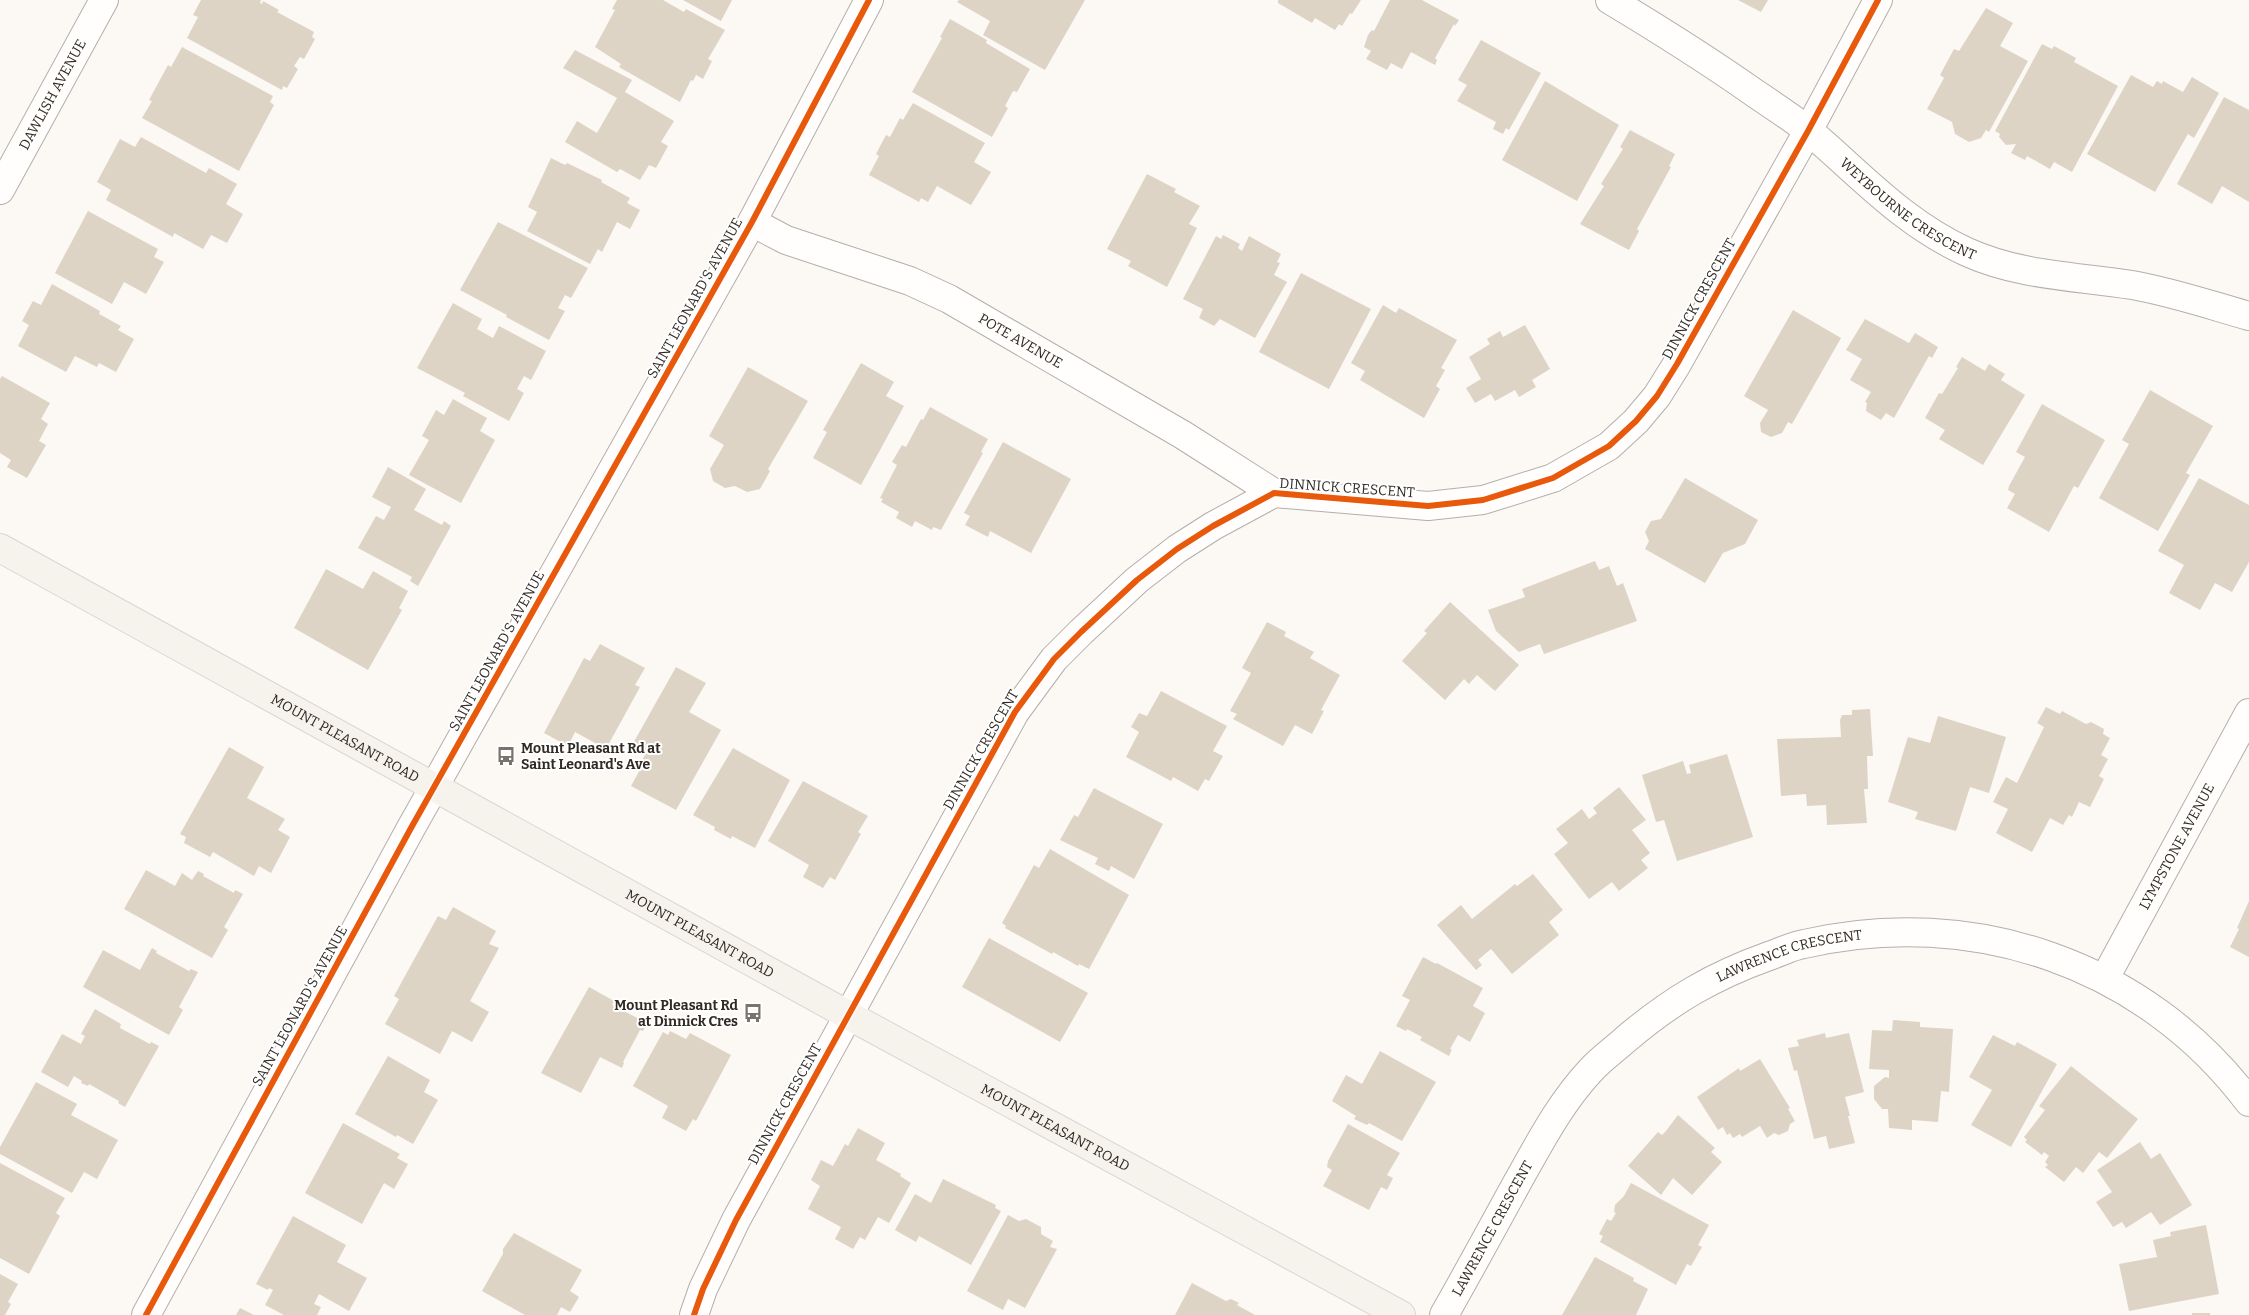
<svg xmlns="http://www.w3.org/2000/svg" width="2249" height="1315" font-family="Bitter,serif">
	<style>
		.building { fill: #ded4c6 }
		.lines { fill: none; stroke-linecap: round; stroke-linejoin: round }
		.minor-casing { stroke: #b3afaa; stroke-width: 30 }
		.major-casing { stroke: #d9d6d3; stroke-width: 30 }
		.minor { stroke: #fffefd; stroke-width: 28 }
		.major { stroke: #f6f2ec; stroke-width: 28 }
		.cycleway-casing { stroke: #fff; stroke-width: 9 }
		.cycleway { stroke: #e8590c; stroke-width: 6 }
		.labels { text-anchor: middle; dominant-baseline: central; stroke-width: 4; stroke-linejoin: round; paint-order: stroke }
		.street-label { font-size: 14px; fill: #312b24; stroke: #fff }
		.poi-label { font-size: 14px; font-weight: bold; fill: #312b24; stroke: #fff; text-anchor: start }
	</style>
	<rect width="100%" height="100%" fill="#fcf8f4"/>
	<g class="building">
		<polygon points="201,0 261,0 260,3 262,4 263,1 279,10 277,12 314,32 312,37 315,39 304,59 300,57 294,66 298,69 287,88 283,86 282,90 187,38 198,17 193,15"/>
		<polygon points="617,0 663,0 684,12 686,9 725,30 708,59 712,61 703,79 696,75 693,81 691,80 680,102 619,67 621,64 595,47 615,10 612,9"/>
		<polygon points="683,0 732,0 721,21"/>
		<polygon points="959,0 1085,0 1045,70 983,35 990,21 957,2"/>
		<polygon points="1278,0 1361,0 1352,14 1350,13 1342,26 1339,24 1335,30 1315,18 1312,23 1278,3"/>
		<polygon points="1390,0 1422,0 1459,20 1455,26 1454,24 1435,58 1437,60 1435,65 1411,52 1402,69 1391,63 1387,70 1366,59 1371,51 1364,47 1368,35 1372,30 1374,31"/>
		<polygon points="1738,0 1768,0 1761,12"/>
		<polygon points="1986,8 2013,23 2000,46 2028,61 1989,132 1986,130 1981,138 1969,142 1955,134 1952,122 1927,109 1944,78 1940,75 1954,49 1959,51"/>
		<polygon points="950,19 987,40 986,43 1030,69 1017,92 1013,91 1005,106 1008,108 992,137 912,92 942,38 940,37"/>
		<polygon points="1481,40 1541,73 1509,130 1506,128 1503,134 1493,129 1496,122 1457,101 1467,85 1458,80"/>
		<polygon points="2042,44 2052,49 2054,46 2076,58 2074,62 2118,86 2072,172 2054,162 2050,169 2027,156 2025,160 2011,153 2016,144 2006,145 1999,137 2000,134 1995,131"/>
		<polygon points="182,47 273,96 270,102 274,105 239,171 142,118 152,101 149,100 168,65 171,67"/>
		<polygon points="575,50 632,80 625,92 674,121 661,142 668,146 656,168 649,165 640,180 620,169 617,172 565,142 577,121 597,133 617,98 563,68"/>
		<polygon points="2131,75 2153,87 2157,81 2162,84 2163,81 2183,92 2192,77 2219,93 2194,138 2188,134 2155,192 2087,154"/>
		<polygon points="1545,81 1619,125 1577,201 1502,160"/>
		<polygon points="2224,97 2249,110 2249,202 2222,186 2212,204 2177,184"/>
		<polygon points="913,103 985,143 974,162 991,172 971,205 937,186 928,202 921,198 919,202 869,175 879,156 876,154 886,135 890,137 900,118 903,120"/>
		<polygon points="1630,130 1675,154 1669,166 1671,167 1637,229 1639,231 1629,250 1580,224 1604,186 1601,184 1623,149 1620,147"/>
		<polygon points="141,137 206,173 209,168 237,184 226,204 243,214 227,243 211,235 203,249 174,233 173,237 106,200 111,190 97,182 120,139 135,147"/>
		<polygon points="551,158 565,165 567,163 602,180 601,182 630,198 627,203 640,210 630,229 617,222 602,252 598,249 590,264 527,231 537,212 528,207"/>
		<polygon points="1147,174 1176,189 1174,192 1200,206 1189,224 1197,228 1167,287 1128,266 1131,261 1107,249"/>
		<polygon points="88,211 158,249 154,257 164,262 146,294 124,282 112,304 55,273"/>
		<polygon points="498,222 588,268 571,298 565,295 558,308 565,311 549,340 506,317 507,315 460,290"/>
		<polygon points="1223,235 1240,244 1238,248 1242,251 1249,236 1281,254 1277,262 1280,263 1274,275 1287,282 1255,338 1220,319 1214,326 1199,318 1203,309 1183,299 1216,236 1221,239"/>
		<polygon points="1301,273 1371,309 1329,389 1259,352"/>
		<polygon points="52,284 100,311 99,314 121,326 118,330 134,339 116,372 99,363 97,367 75,356 66,372 18,346 29,325 22,321 33,301 41,305"/>
		<polygon points="453,303 482,319 477,329 493,338 499,326 546,351 531,380 524,376 517,389 524,393 509,421 463,396 465,393 417,368"/>
		<polygon points="1383,305 1396,313 1399,308 1457,340 1441,368 1445,370 1436,386 1440,389 1424,418 1360,380 1365,371 1351,363"/>
		<polygon points="1793,310 1841,338 1792,424 1788,422 1782,433 1771,437 1761,432 1760,423 1768,410 1744,396"/>
		<polygon points="1865,319 1909,343 1915,333 1938,347 1932,358 1929,356 1894,418 1886,413 1881,420 1866,411 1867,403 1865,402 1871,392 1850,380 1862,359 1846,350"/>
		<polygon points="1525,325 1550,369 1532,380 1536,387 1519,397 1515,390 1495,401 1491,394 1475,403 1466,388 1481,379 1469,357 1490,344 1487,339 1500,331 1503,337"/>
		<polygon points="1962,357 1985,371 1989,364 2005,374 2001,380 2025,395 1983,465 1939,439 1945,430 1925,418 1939,393 1942,394 1958,368 1956,367"/>
		<polygon points="861,363 894,382 886,396 904,406 861,485 813,458 827,432 823,430"/>
		<polygon points="748,367 808,401 768,469 770,471 760,489 747,492 735,486 725,488 713,481 710,469 724,445 709,436"/>
		<polygon points="2,376 50,403 41,419 48,424 39,441 46,445 27,478 7,467 11,460 0,453 0,379"/>
		<polygon points="2150,390 2213,426 2186,473 2190,475 2158,531 2099,498 2129,444 2122,440"/>
		<polygon points="453,399 487,418 480,431 495,440 461,503 409,475 429,440 422,436 436,410 444,415"/>
		<polygon points="2042,404 2105,440 2078,488 2074,486 2049,532 2007,508 2015,494 2008,490 2009,486 2025,457 2016,452"/>
		<polygon points="930,407 988,439 981,452 983,453 941,530 933,527 932,530 915,521 912,527 896,518 899,512 881,502 883,499 880,498 897,465 892,462 902,445 906,447 921,419 923,420"/>
		<polygon points="1003,442 1071,479 1031,553 990,531 988,537 965,525 970,516 964,513"/>
		<polygon points="388,467 426,489 414,510 442,525 444,521 451,526 418,586 410,581 412,577 358,548 376,516 384,520 391,507 372,497"/>
		<polygon points="1685,478 1758,520 1745,544 1723,553 1705,583 1645,549 1649,541 1645,532 1651,521 1661,519"/>
		<polygon points="2199,478 2249,505 2249,562 2232,592 2215,583 2200,610 2169,593 2184,565 2158,551"/>
		<polygon points="1595,561 1599,570 1609,566 1617,586 1623,583 1637,621 1544,654 1540,644 1519,652 1496,631 1488,610 1525,597 1522,589"/>
		<polygon points="326,569 363,589 373,571 408,591 399,608 402,610 368,670 294,628"/>
		<polygon points="1450,602 1519,665 1495,691 1477,675 1469,684 1464,679 1445,700 1402,661 1427,633 1424,631"/>
		<polygon points="1267,622 1286,632 1284,636 1314,652 1310,658 1340,675 1321,710 1324,711 1312,734 1295,725 1283,746 1233,719 1237,714 1230,711 1251,673 1242,668"/>
		<polygon points="600,644 645,668 635,685 640,687 606,749 575,732 568,746 544,733 584,658 590,661"/>
		<polygon points="676,667 706,683 689,712 721,730 676,810 631,786 642,766 640,764 645,755 631,747"/>
		<polygon points="1161,691 1227,726 1213,751 1223,756 1209,781 1205,779 1198,791 1173,777 1171,781 1126,757 1139,732 1131,727 1139,713 1147,716"/>
		<polygon points="2046,707 2060,714 2062,711 2086,724 2091,722 2104,729 2103,734 2110,738 2101,755 2108,759 2099,776 2104,779 2090,807 2079,802 2072,817 2069,815 2063,825 2050,818 2032,852 1996,833 2008,809 1993,802 2006,777 2017,783 2044,727 2037,723"/>
		<polygon points="1870,709 1873,756 1867,756 1868,789 1864,789 1867,823 1827,825 1826,805 1807,806 1806,794 1781,796 1777,739 1841,737 1840,720 1842,715 1852,715 1852,710"/>
		<polygon points="1938,716 2006,737 1989,793 1970,787 1956,831 1915,819 1918,812 1888,802 1908,737 1930,743"/>
		<polygon points="229,747 264,767 247,798 285,819 278,830 290,837 271,873 259,866 254,876 213,852 210,857 184,843 186,837 180,834"/>
		<polygon points="733,748 790,780 755,848 732,836 731,839 714,830 715,827 693,815"/>
		<polygon points="1727,754 1753,837 1677,861 1664,820 1656,822 1642,775 1683,761 1687,774 1691,773 1689,765"/>
		<polygon points="803,781 868,816 858,832 861,834 835,880 830,877 823,888 803,877 809,865 768,841"/>
		<polygon points="1619,787 1646,820 1632,830 1650,853 1641,860 1648,868 1619,891 1612,882 1589,899 1554,854 1568,843 1556,829 1582,809 1589,819 1597,813 1593,808"/>
		<polygon points="1094,788 1163,824 1134,879 1111,866 1109,871 1095,864 1098,858 1060,840 1074,815 1078,817"/>
		<polygon points="1050,849 1129,895 1089,969 1079,964 1078,966 1053,952 1052,954 1005,928 1006,926 1002,923 1034,865 1039,868"/>
		<polygon points="146,870 175,886 182,873 192,880 198,871 204,874 203,876 234,893 235,890 243,894 224,927 228,930 212,958 124,909"/>
		<polygon points="1533,874 1563,910 1549,922 1559,935 1512,974 1491,949 1478,960 1482,965 1476,970 1437,925 1461,905 1472,919 1515,884 1517,886"/>
		<polygon points="2249,901 2249,957 2230,947 2239,929 2237,928"/>
		<polygon points="453,907 496,931 489,944 499,948 470,1001 489,1012 472,1042 452,1031 440,1054 385,1024 399,999 394,996 438,916 446,920"/>
		<polygon points="989,938 1088,993 1060,1042 962,987"/>
		<polygon points="152,948 157,951 156,953 189,971 191,969 198,972 179,1007 183,1010 169,1035 83,987 103,950 140,970"/>
		<polygon points="1423,957 1436,964 1437,963 1483,988 1473,1006 1485,1013 1470,1042 1458,1035 1450,1049 1452,1049 1449,1056 1420,1040 1422,1037 1407,1029 1406,1031 1396,1026 1410,1000 1402,996"/>
		<polygon points="589,987 614,1001 612,1005 647,1023 643,1031 640,1030 623,1062 624,1063 622,1068 600,1057 581,1093 541,1073"/>
		<polygon points="95,1009 121,1024 120,1028 150,1044 151,1042 159,1046 125,1107 118,1103 119,1101 89,1084 88,1086 81,1083 82,1081 74,1076 68,1087 41,1072 62,1034 81,1044 85,1036 81,1034"/>
		<polygon points="1893,1020 1920,1022 1920,1027 1953,1029 1949,1092 1941,1091 1938,1122 1912,1120 1912,1130 1889,1128 1888,1109 1882,1109 1874,1099 1874,1086 1885,1077 1889,1078 1889,1070 1869,1069 1872,1030 1892,1031"/>
		<polygon points="670,1031 686,1039 690,1033 731,1055 696,1121 693,1119 686,1131 662,1118 668,1106 633,1086 663,1032 668,1035"/>
		<polygon points="1825,1033 1826,1038 1849,1033 1864,1092 1845,1097 1850,1116 1848,1116 1855,1143 1829,1149 1826,1136 1814,1139 1797,1070 1794,1071 1788,1048 1799,1046 1797,1040"/>
		<polygon points="1993,1035 2015,1046 2017,1042 2057,1064 2011,1147 1971,1125 1992,1090 1969,1077"/>
		<polygon points="1380,1051 1436,1082 1402,1141 1369,1123 1367,1125 1354,1119 1356,1116 1332,1101 1346,1075 1362,1084"/>
		<polygon points="388,1056 430,1080 424,1092 438,1100 413,1144 397,1135 396,1137 355,1114"/>
		<polygon points="1760,1059 1790,1108 1788,1109 1795,1121 1790,1124 1788,1131 1779,1135 1774,1133 1767,1138 1760,1126 1742,1137 1740,1134 1733,1138 1730,1133 1727,1135 1723,1127 1718,1130 1697,1097 1739,1068 1740,1071"/>
		<polygon points="2071,1066 2138,1119 2107,1158 2099,1152 2083,1173 2076,1167 2064,1182 2045,1167 2048,1165 2045,1162 2049,1156 2044,1152 2042,1155 2025,1142 2027,1140 2024,1137 2045,1110 2039,1106"/>
		<polygon points="36,1082 77,1104 71,1115 118,1140 97,1179 84,1172 72,1193 0,1154 0,1147"/>
		<polygon points="1678,1115 1715,1148 1711,1152 1722,1162 1692,1195 1673,1178 1661,1195 1628,1166 1658,1132 1662,1135 1666,1131"/>
		<polygon points="343,1123 400,1154 397,1158 408,1164 394,1189 384,1183 362,1224 305,1193"/>
		<polygon points="1348,1124 1400,1153 1387,1175 1393,1178 1387,1190 1381,1187 1369,1210 1323,1186 1332,1170 1327,1167 1328,1161"/>
		<polygon points="858,1128 885,1143 876,1160 901,1174 900,1176 911,1183 889,1223 878,1217 865,1240 860,1237 853,1249 835,1239 841,1227 808,1209 820,1186 811,1180 821,1160 833,1166 845,1144 848,1146"/>
		<polygon points="2140,1142 2151,1159 2160,1153 2192,1205 2160,1225 2151,1212 2126,1228 2122,1222 2113,1227 2096,1202 2112,1192 2097,1170"/>
		<polygon points="0,1163 65,1198 56,1213 60,1216 29,1274 0,1258"/>
		<polygon points="943,1179 996,1205 995,1208 1001,1211 971,1265 919,1236 916,1242 895,1230 915,1194 931,1203"/>
		<polygon points="1631,1183 1709,1225 1698,1245 1702,1247 1691,1266 1687,1264 1676,1285 1600,1242 1603,1236 1599,1234 1607,1219 1611,1221 1616,1213 1614,1212 1615,1205 1624,1196"/>
		<polygon points="1008,1215 1019,1221 1026,1219 1041,1227 1041,1234 1053,1241 1050,1247 1057,1249 1025,1308 1008,1299 1003,1310 967,1291"/>
		<polygon points="293,1216 346,1245 337,1262 367,1278 349,1311 319,1294 314,1304 321,1307 317,1315 284,1315 265,1305 273,1290 269,1288 268,1290 256,1284"/>
		<polygon points="2206,1225 2219,1294 2129,1311 2119,1264 2157,1257 2153,1240 2171,1236 2170,1232"/>
		<polygon points="514,1233 582,1270 570,1291 579,1297 570,1312 561,1307 557,1315 525,1315 482,1291 503,1254 503,1249"/>
		<polygon points="1595,1257 1634,1278 1633,1281 1648,1289 1636,1315 1562,1315"/>
		<polygon points="0,1274 18,1284 8,1302 11,1304 5,1315 0,1315"/>
		<polygon points="1192,1283 1226,1301 1231,1299 1239,1303 1237,1305 1255,1315 1175,1315"/>
		<polygon points="240,1308 254,1315 236,1315"/>
		<rect x="2192" y="1313" width="18" height="2"/>
	</g>
	<g class="lines">
		<g class="minor-casing">
			<g id="minor">
				<path id="s1" d="M1610,0C1660,30 1709,61 1756,94C1774,106 1792,118 1809,131C1861,175 1903,223 1967,252C2020,276 2076,276 2132,285C2172,292 2210,305 2249,316"/>
				<path id="s2" d="M0,190L104,0"/>
				<path id="s3" d="M752,222L786,240L910,281L949,299L1183,435L1274,493"/>
				<path id="s4" d="M2105,978L2249,713"/>
				<polyline points="146,1315 411,828 752,222 869,0"/>
				<polyline points="694,1315 703,1289 736,1220 1015,712 1054,659 1081,632 1137,580 1177,549 1213,526 1274,493 1428,506 1483,500 1553,478 1609,446 1636,421 1657,396 1677,364 1808,131 1878,0"/>
				<path id="s5" d="M1444,1315C1469,1271 1493,1227 1517,1183C1539,1144 1560,1103 1591,1070C1601,1059 1615,1049 1626,1039C1672,1000 1713,976 1769,956C1781,952 1792,946 1804,944C1973,905 2145,964 2249,1102"/>
			</g>
		</g>
		<g class="major-casing">
			<g id="major">
				<path id="s6" d="M0,548L848,1015L1401,1315"/>
			</g>
		</g>
		<use href="#minor" class="minor"/>
		<use href="#major" class="major"/>
		<g class="cycleway-casing">
			<g id="cycleway">
				<polyline points="146,1315 411,828 752,222 869,0"/>
				<polyline points="694,1315 703,1289 736,1220 1015,712 1054,659 1081,632 1137,580 1177,549 1213,526 1274,493 1428,506 1483,500 1553,478 1609,446 1636,421 1657,396 1677,364 1808,131 1878,0"/>
			</g>
		</g>
		<use href="#cycleway" class="cycleway"/>
	</g>
	<defs>
		<g id="bus-bare" transform="scale(1.5)"><path d="M-5-6H5V4H4V6H2V4H-2V6H-4V4H-5ZM-3.5-4V0h7V-4ZM-3.5 1.2v1.5H-2V1.2ZM2 1.2v1.5H3.5V1.2Z" fill="#78736d" stroke="#fff" stroke-width="2.5" paint-order="stroke"/></g>
	</defs>
	<g fill-rule="evenodd">
		<use href="#bus-bare" x="506" y="756"/>
		<use href="#bus-bare" x="753" y="1013"/>
	</g>
	<g class="labels">
		<g class="street-label">
			<text stroke="none"><textPath href="#s2" startOffset="109">DAWLISH AVENUE</textPath></text>
			<text stroke="none"><textPath href="#s1" startOffset="365">WEYBOURNE CRESCENT</textPath></text>
			<text transform="translate(695 298) rotate(-61)">SAINT LEONARD'S AVENUE</text>
			<text transform="translate(1699 299) rotate(-61)">DINNICK CRESCENT</text>
			<text stroke="none"><textPath href="#s3" startOffset="295">POTE AVENUE</textPath></text>
			<text transform="translate(1347 488) rotate(4)">DINNICK CRESCENT</text>
			<text transform="translate(497 651) rotate(-61)">SAINT LEONARD'S AVENUE</text>
			<text stroke="none"><textPath href="#s6" startOffset="394">MOUNT PLEASANT ROAD</textPath></text>
			<text transform="translate(981 750) rotate(-60)">DINNICK CRESCENT</text>
			<text stroke="none"><textPath href="#s4" startOffset="150">LYMPSTONE AVENUE</textPath></text>
			<text stroke="none"><textPath href="#s6" startOffset="799">MOUNT PLEASANT ROAD</textPath></text>
			<text stroke="none"><textPath href="#s5" startOffset="519">LAWRENCE CRESCENT</textPath></text>
			<text transform="translate(300 1006) rotate(-61)">SAINT LEONARD'S AVENUE</text>
			<text transform="translate(785 1104) rotate(-61)">DINNICK CRESCENT</text>
			<text stroke="none"><textPath href="#s6" startOffset="1204">MOUNT PLEASANT ROAD</textPath></text>
			<text stroke="none"><textPath href="#s5" startOffset="99">LAWRENCE CRESCENT</textPath></text>
		</g>
		<g class="poi-label">
			<text x="521" y="748">Mount Pleasant Rd at<tspan x="521" dy="16">Saint Leonard's Ave</tspan></text>
			<text x="738" y="1005" text-anchor="end">Mount Pleasant Rd<tspan x="738" dy="16">at Dinnick Cres</tspan></text>
		</g>
	</g>
</svg>
